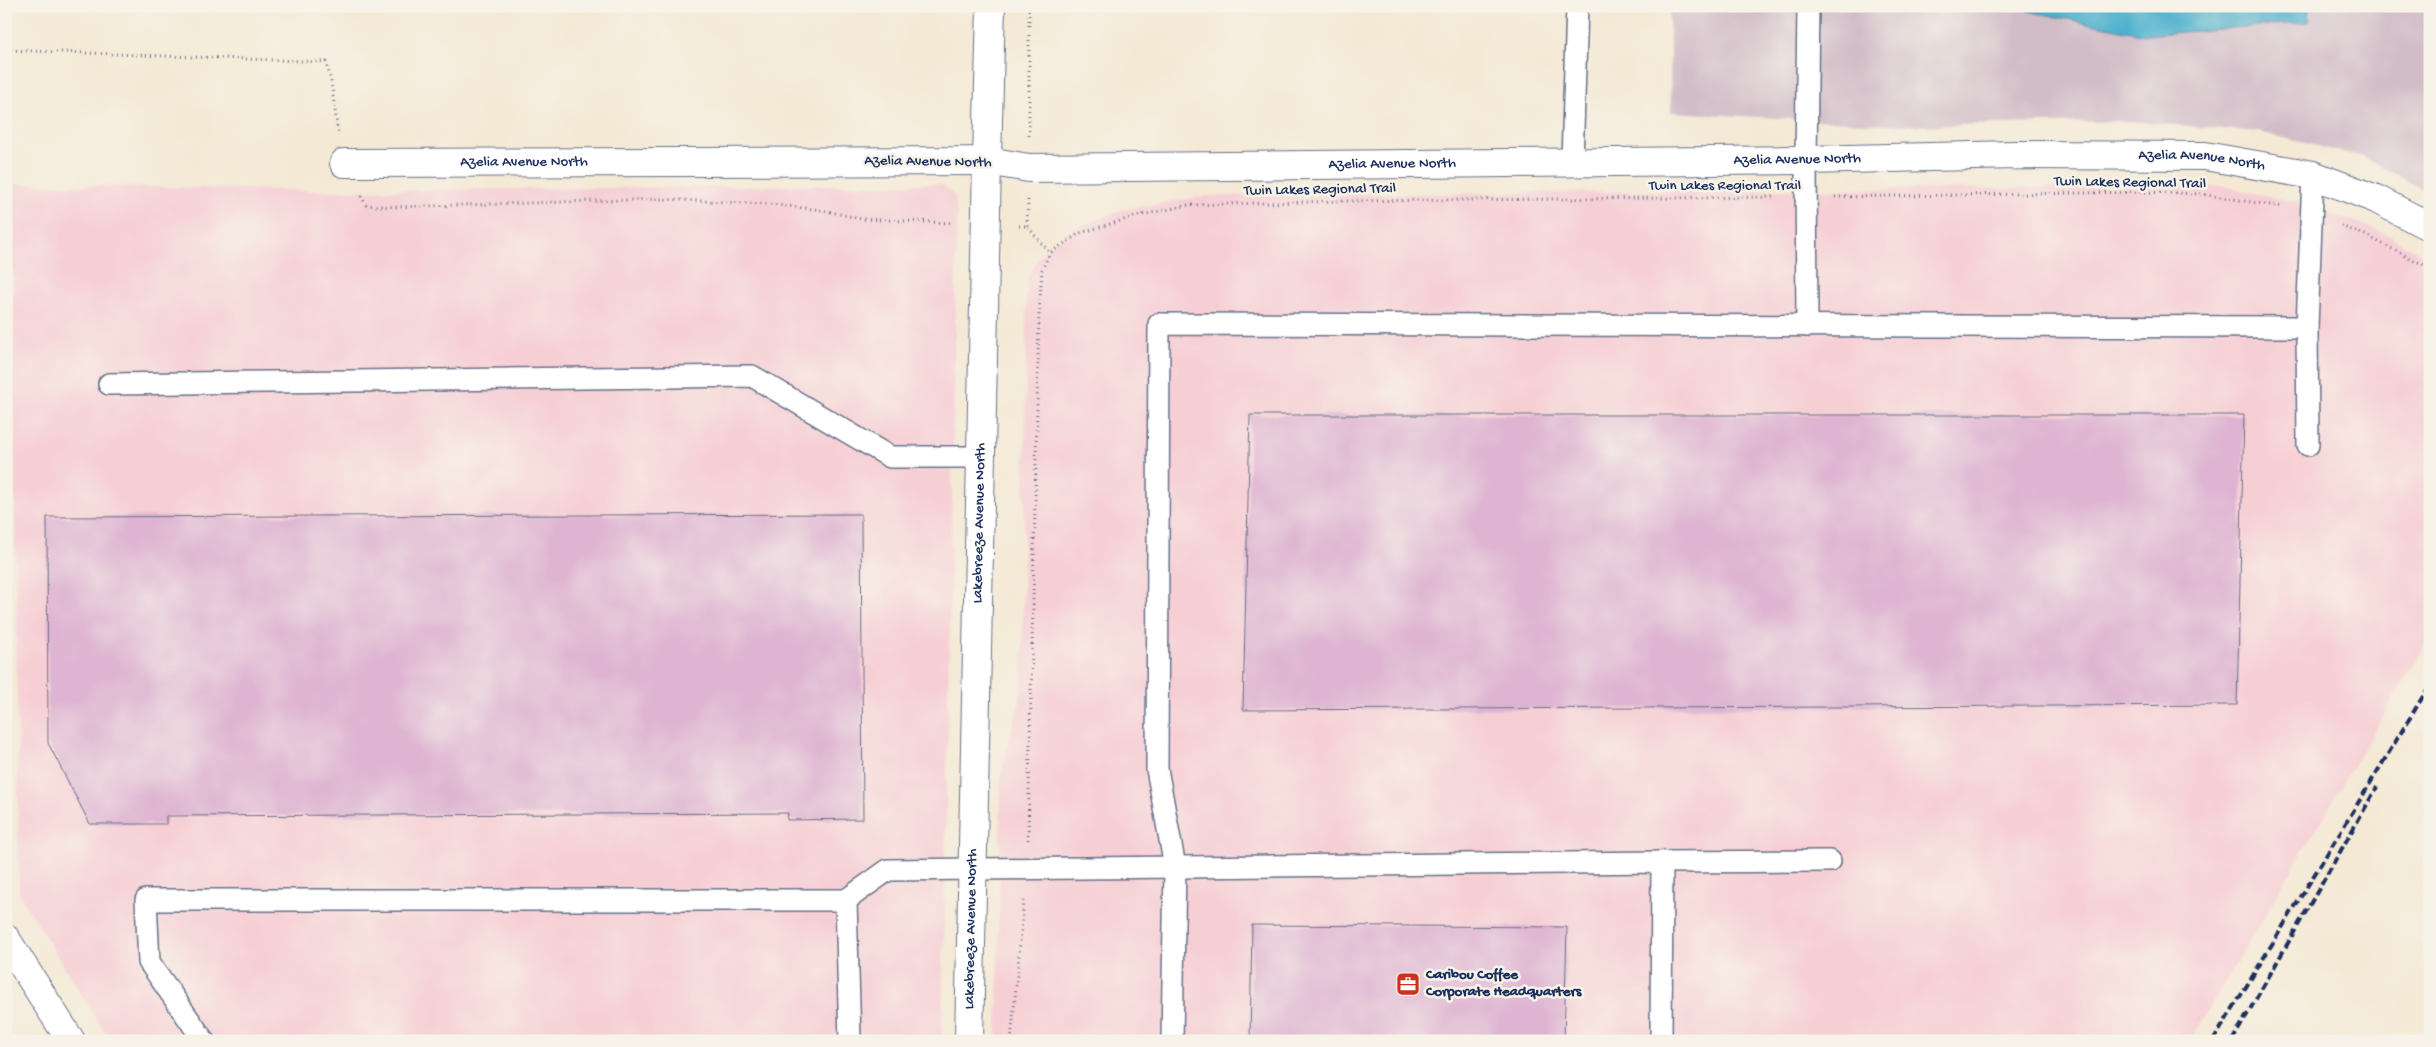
<svg xmlns="http://www.w3.org/2000/svg" width="2436" height="1047" font-family="'Gochi Hand',sans-serif">
	<style>
		.built { fill: #f6cfd5 }
		.industrial { fill: #d1bdc8 }
		.water { fill: #4fb1ce; stroke: #357096 }
		.building { fill: #deb4d2 }
		.lines { fill: none; stroke-linecap: round; stroke-linejoin: round }
		.service-casing { stroke: #677088; stroke-width: 24 }
		.minor-casing { stroke: #677088; stroke-width: 30 }
		.tertiary-casing { stroke: #677088; stroke-width: 30 }
		.motorway-casing { stroke: #677088; stroke-width: 30 }
		.path { stroke: #677088; stroke-width: 3; stroke-dasharray: 1 4; stroke-linecap: butt }
		.service { stroke: #fff; stroke-width: 21 }
		.minor { stroke: #fff; stroke-width: 28 }
		.tertiary { stroke: #fff; stroke-width: 28 }
		.motorway { stroke: #fff; stroke-width: 28 }
		.rail { stroke: #1b2f5e; stroke-width: 4; stroke-dasharray: 8 4; stroke-linecap: butt }
		.labels { text-anchor: middle; dominant-baseline: central; stroke-width: 5; stroke-linejoin: round; paint-order: stroke }
		.street-label { font-size: 15px; fill: #1b2f5e; stroke: #f7f3e8 }
		.poi-label { font-size: 15px; font-weight: bold; fill: #1b2f5e; stroke: #f7f3e8; text-anchor: start }
	</style>
	<rect width="100%" height="100%" fill="#f7f3e8"/>
	<filter id="ink" filterUnits="userSpaceOnUse"><feTurbulence type="fractalNoise" baseFrequency=".02" numOctaves="2"/><feDisplacementMap in="SourceGraphic" scale="10" xChannelSelector="R" yChannelSelector="G"/><feConvolveMatrix kernelMatrix="1 2 1 2 8 2 1 2 1" color-interpolation-filters="sRGB"/></filter>
	<filter id="wash" filterUnits="userSpaceOnUse"><feTurbulence type="fractalNoise" baseFrequency=".0096" numOctaves="4" result="noise"/><feDisplacementMap in="SourceGraphic" scale="20" xChannelSelector="R" yChannelSelector="G"/><feGaussianBlur stdDeviation="1.12" result="paint"/><feColorMatrix in="noise" values="0 0 0 0 0 0 0 0 0 0 0 0 0 0 0 0 0 1.4 0 .05"/><feComposite in="paint" operator="in"/></filter>
	<g filter="url(#wash)">
		<rect width="100%" height="100%" fill="#f4e9d5"/>
		<g class="built">
			<polygon points="12,184 335,191 941,184 955,196 957,215 942,1041 110,1041 19,894"/>
			<polygon points="2224,186 2294,202 2374,228 2430,258 2430,637 2190,1041 997,1041 1001,774 1022,692 1027,278 1041,254 1069,231 1122,210 1204,196"/>
		</g>
		<polygon class="industrial" points="1669,6 2430,6 2430,193 2363,157 2259,132 2128,121 1919,126 1671,112"/>
		<polygon class="water" points="2023,6 2309,6 2309,22 2146,35 2028,11"/>
		<g id="blocks">
			<g class="building">
				<polygon points="1250,415 2244,415 2237,705 1243,710"/>
				<polygon points="861,514 863,819 787,820 788,813 166,816 166,824 90,824 48,743 47,517"/>
				<polygon points="1252,925 1567,927 1564,1041 1250,1041"/>
			</g>
		</g>
	</g>
	<g filter="url(#ink)">
		<use href="#blocks" fill-opacity="0" stroke="#677088" stroke-width="1"/>
		<g class="lines">
			<g class="service-casing">
				<g id="service">
					<polyline points="1572,161 1577,6"/>
					<polyline points="1807,326 1806,160 1808,6"/>
					<polyline points="2307,327 2308,445"/>
					<polyline points="109,384 752,376 890,457 981,457"/>
					<polyline points="1662,862 1830,861"/>
					<polyline points="846,900 850,1041"/>
					<polyline points="204,1041 149,962 146,900 846,900 888,870 1662,862 1661,1041"/>
					<polyline points="1172,1041 1175,867 1157,769 1159,324 2307,327 2313,175"/>
				</g>
			</g>
			<g class="minor-casing">
				<g id="minor">
					<path id="s1" d="M344,163L987,161L991,6"/>
				</g>
			</g>
			<g class="tertiary-casing">
				<g id="tertiary">
					<path id="s2" d="M969,1041L987,161L1029,168L1806,160L2015,155L2205,156L2313,175L2376,199L2430,227"/>
				</g>
			</g>
			<g class="motorway-casing">
				<polyline id="motorway" points="6,939 71,1041"/>
			</g>
			<g class="path">
				<polyline points="6,50 326,62 331,81 338,133"/>
				<polyline points="1029,136 1029,6"/>
				<polyline points="361,196 366,205 394,207 660,199 769,204 822,210 861,219 953,223"/>
				<polyline points="1835,197 2144,192 2201,194 2283,207"/>
				<polyline points="1019,226 1027,226 1050,253 1080,233 1137,216 1188,205 1345,201 1776,197"/>
				<polyline points="1027,226 1028,199"/>
				<polyline points="2341,226 2365,235 2430,268"/>
				<polyline points="1028,840 1039,314 1042,270 1050,253"/>
				<polyline points="1011,1041 1024,899"/>
			</g>
			<use href="#service" class="service"/>
			<use href="#minor" class="minor"/>
			<use href="#tertiary" class="tertiary"/>
			<use href="#motorway" class="motorway"/>
			<g class="rail">
				<polyline points="2213,1041 2430,685"/>
				<polyline points="2232,1041 2377,787"/>
			</g>
		</g>
	</g>
	<defs>
		<g id="office-square" transform="scale(1.25)"><rect x="-9" y="-9" width="18" height="18" rx="4" fill="#c8321e" stroke="#f7f3e8"/><path d="M-6-3h4V-5.5h4V-3h4V5H-6ZM-1-4.5V-3h2v-1.5ZM-6 0V1H6V0Z" fill="#fff"/></g>
	</defs>
	<g fill-rule="evenodd">
		<use href="#office-square" x="1408" y="984"/>
	</g>
	<g class="labels">
		<g class="street-label">
			<text stroke="none"><textPath href="#s2" startOffset="1691">Azelia Avenue North</textPath></text>
			<text stroke="none"><textPath href="#s1" startOffset="180">Azelia Avenue North</textPath></text>
			<text transform="translate(928 162) rotate(1)">Azelia Avenue North</text>
			<text stroke="none"><textPath href="#s2" startOffset="2096">Azelia Avenue North</textPath></text>
			<text stroke="none"><textPath href="#s2" startOffset="1286">Azelia Avenue North</textPath></text>
			<text transform="translate(2130 183) rotate(1)">Twin Lakes Regional Trail</text>
			<text x="1725" y="186">Twin Lakes Regional Trail</text>
			<text transform="translate(1320 190) rotate(-1)">Twin Lakes Regional Trail</text>
			<text stroke="none"><textPath href="#s2" startOffset="518">Lakebreeze Avenue North</textPath></text>
			<text stroke="none"><textPath href="#s2" startOffset="112">Lakebreeze Avenue North</textPath></text>
		</g>
		<g class="poi-label">
			<text x="1426" y="975">Caribou Coffee<tspan x="1426" dy="17">Corporate Headquarters</tspan></text>
		</g>
	</g>
	<rect width="2436" height="1047" fill="none" stroke="#f7f3e8" stroke-width="25"/>
</svg>
